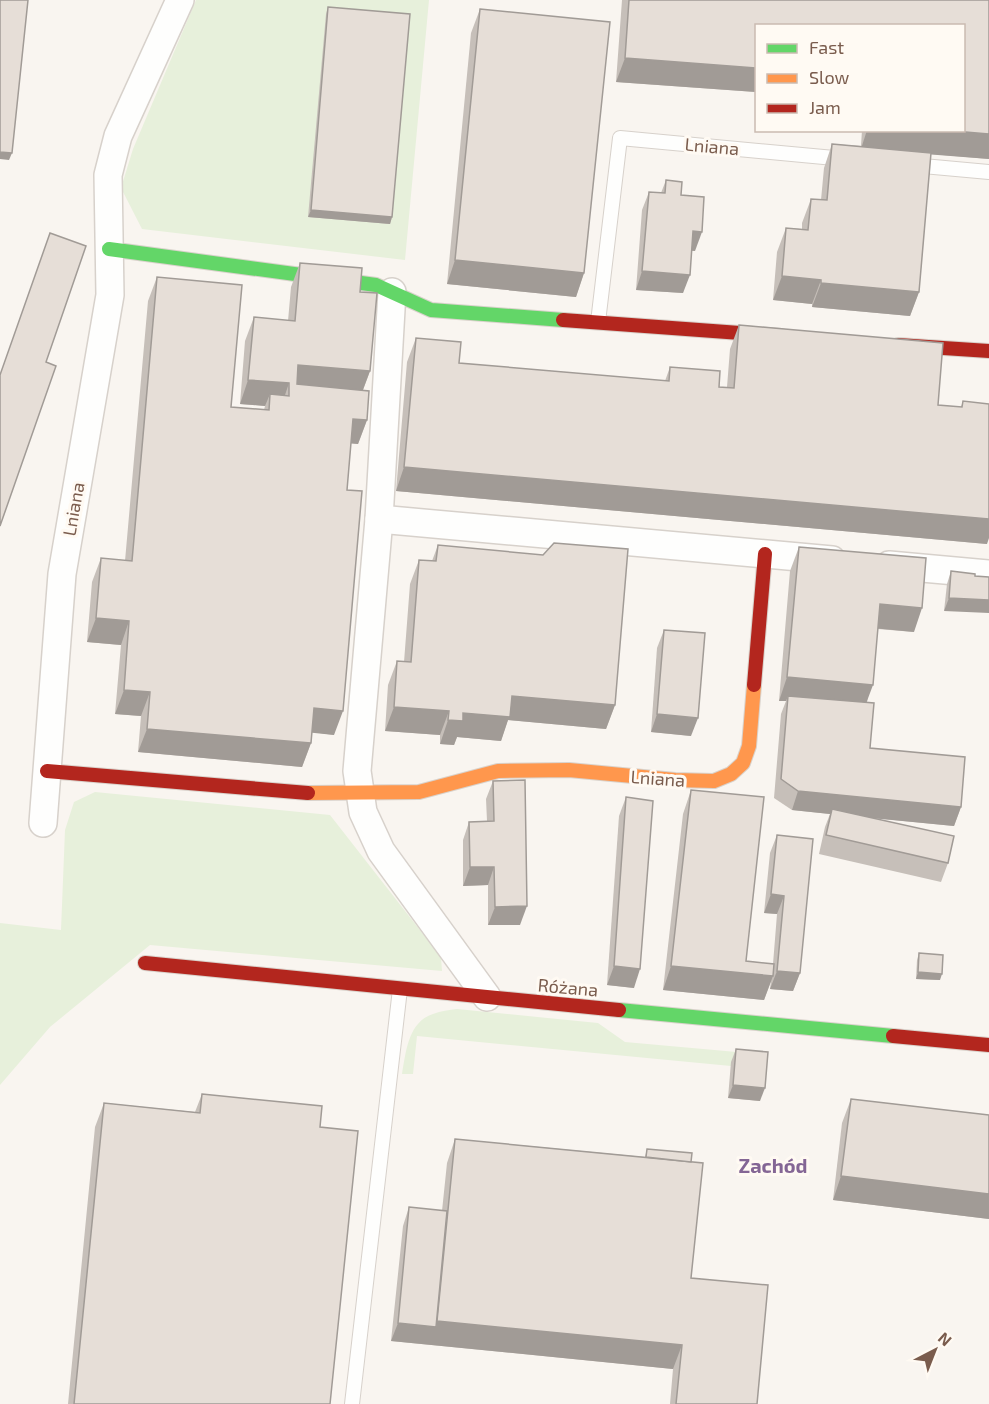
<svg xmlns="http://www.w3.org/2000/svg" width="989" height="1404" font-family="'Exo 2',sans-serif">
	<style>
		.green { fill: #e7f0db }
		.lines { fill: none; stroke-linecap: round; stroke-linejoin: round }
		.lane-casing { stroke: #d7d1cb; stroke-width: 16 }
		.street-casing { stroke: #d7d1cb; stroke-width: 30 }
		.fast-casing { stroke: #d9d2cb; stroke-width: 16 }
		.slow-casing { stroke: #d9d2cb; stroke-width: 16 }
		.jam-casing { stroke: #d9d2cb; stroke-width: 16 }
		.lane { stroke: #fefefd; stroke-width: 14 }
		.street { stroke: #fefefd; stroke-width: 27 }
		.fast { stroke: #63d668; stroke-width: 14 }
		.slow { stroke: #ff974d; stroke-width: 14 }
		.jam { stroke: #b3261e; stroke-width: 14 }
		.wall { fill: #c6bfb9 }
		.shaded-wall { fill: #a19b96 }
		.building { fill: #e6ded7; stroke: #a19b96; stroke-width: 1.5 }
		.labels { text-anchor: middle; dominant-baseline: central; stroke-width: 6; stroke-linejoin: round; paint-order: stroke }
		.street-label { font-size: 18px; fill: #7a5c4d; stroke: #fffaf3 }
		.neighbourhood-label { font-size: 20px; font-weight: bold; fill: #846695; stroke: #fffaf3 }
	</style>
	<rect width="100%" height="100%" fill="#f9f5f0"/>
	<g class="green">
		<polygon points="196,0 429,0 405,260 142,229 121,188 133,149"/>
		<polygon points="95,792 330,815 441,957 442,971 150,945 50,1027 0,1085 0,923 61,930 65,830 74,802"/>
		<path d="M457,1009L598,1023L625,1042L759,1054L763,1064L732,1062L731,1066L417,1036L413,1074H402C406,1052 408,1022 433,1014C441,1011 449,1010 457,1009Z"/>
	</g>
	<g class="lines">
		<g class="lane-casing">
			<g id="lane">
				<polyline points="912,165 989,172"/>
				<polyline points="598,322 620,138 845,159"/>
				<polyline points="352,1404 400,989"/>
			</g>
		</g>
		<g class="street-casing">
			<g id="street">
				<polyline points="392,292 379,519 357,771 363,812 381,851 487,997"/>
				<polyline points="379,519 832,560"/>
				<polyline points="889,565 989,574"/>
				<polyline points="43,823 62,574 110,295 108,175 118,136 180,0"/>
			</g>
		</g>
		<g class="fast-casing">
			<g id="fast">
				<polyline points="109,249 376,285 431,310 563,320"/>
				<polyline points="619,1010 893,1036"/>
			</g>
		</g>
		<g class="slow-casing">
			<polyline id="slow" points="308,793 419,792 498,771 569,770 675,780 714,781 731,774 743,763 749,746 754,685"/>
		</g>
		<g class="jam-casing">
			<g id="jam">
				<polyline points="563,320 781,336"/>
				<polyline points="898,345 989,351"/>
				<polyline points="754,685 765,554"/>
				<polyline points="47,771 308,793"/>
				<polyline points="145,963 619,1010"/>
				<polyline points="893,1036 989,1045"/>
			</g>
		</g>
		<use href="#lane" class="lane"/>
		<use href="#street" class="street"/>
		<use href="#fast" class="fast"/>
		<use href="#slow" class="slow"/>
		<use href="#jam" class="jam"/>
	</g>
	<g class="wall">
		<polygon points="622,0 989,0 989,159 931,154 919,292 910,316 812,307 812,304 773,300 777,252 786,228 802,229 802,223 811,199 821,200 824,168 832,144 861,146 862,130 963,130 963,26 756,26 756,92 616,82"/>
		<polygon points="328,7 392,217 390,224 308,217 326,14"/>
		<polygon points="480,9 584,273 576,297 447,284 471,33"/>
		<polygon points="666,180 681,195 695,251 692,251 683,293 636,290 642,210 649,192 661,193"/>
		<polygon points="300,263 360,292 370,371 363,390 367,420 358,444 351,443 347,490 334,735 312,732 311,743 302,767 138,752 141,716 115,714 121,645 87,642 92,582 101,558 125,561 148,301 157,277 231,407 264,410 265,406 240,404 245,341 254,317 288,321 291,287"/>
		<polygon points="739,325 938,405 961,407 963,401 987,544 396,491 407,362 416,338 459,363 665,381 670,367 719,387 727,387 730,349"/>
		<polygon points="438,545 615,705 606,729 508,720 501,741 457,737 454,745 440,744 440,735 385,731 388,685 397,661 404,662 410,584 419,560 432,561"/>
		<polygon points="799,547 914,632 878,629 867,702 870,748 961,807 954,826 873,818 948,863 941,882 819,854 825,827 830,814 792,810 774,798 781,714 786,701 779,701 790,571"/>
		<polygon points="951,571 975,576 944,611 947,584"/>
		<polygon points="664,630 691,736 651,732 657,648"/>
		<polygon points="493,781 520,925 488,925 488,885 463,886 463,840 469,822 487,821 486,799"/>
		<polygon points="691,790 746,961 773,964 777,914 764,913 770,853 777,835 800,973 793,991 770,989 771,981 764,1000 663,990 683,814"/>
		<polygon points="626,797 634,988 607,985 619,816"/>
		<polygon points="919,953 940,980 916,979 917,960"/>
		<polygon points="736,1049 760,1101 728,1098 731,1062"/>
		<polygon points="202,1094 320,1127 330,1404 68,1404 95,1127 104,1103 195,1112"/>
		<polygon points="851,1099 989,1115 989,1219 833,1200 842,1123"/>
		<polygon points="455,1139 645,1157 647,1149 691,1162 691,1278 757,1404 670,1404 673,1369 391,1341 403,1226 409,1207 442,1211 447,1163"/>
	</g>
	<g class="shaded-wall">
		<polygon points="625,58 756,68 756,92 616,82"/>
		<polygon points="867,130 942,130 989,134 989,159 861,149"/>
		<polygon points="0,152 12,153 9,160 0,159"/>
		<polygon points="311,210 392,217 390,224 308,217"/>
		<polygon points="693,231 702,232 695,251 687,250"/>
		<polygon points="455,260 584,273 576,297 447,284"/>
		<polygon points="642,271 690,275 683,293 636,290"/>
		<polygon points="782,276 821,280 812,304 773,300"/>
		<polygon points="821,283 919,292 910,316 812,307"/>
		<polygon points="298,365 370,371 361,395 290,389"/>
		<polygon points="248,380 289,383 281,407 270,394 265,406 240,404"/>
		<polygon points="353,419 367,420 358,444 345,443"/>
		<polygon points="404,467 989,519 989,538 987,544 396,491"/>
		<polygon points="949,598 989,600 989,613 944,611"/>
		<polygon points="880,604 922,608 914,632 872,628"/>
		<polygon points="96,618 129,621 121,645 87,642"/>
		<polygon points="787,677 873,685 864,709 788,696 786,701 779,701"/>
		<polygon points="124,690 150,692 141,716 115,714"/>
		<polygon points="512,696 615,705 606,729 508,720 501,741 457,737 454,745 440,744 448,720 463,713"/>
		<polygon points="394,707 449,711 440,735 385,731"/>
		<polygon points="314,708 343,711 334,735 305,732"/>
		<polygon points="657,714 698,718 691,736 651,732"/>
		<polygon points="147,729 311,743 302,767 138,752"/>
		<polygon points="798,791 961,807 954,826 830,814 832,809 830,814 792,810"/>
		<polygon points="470,867 494,867 488,885 463,886"/>
		<polygon points="771,894 784,896 777,914 764,913"/>
		<polygon points="527,906 520,925 488,925 495,907"/>
		<polygon points="614,966 640,969 634,988 607,985"/>
		<polygon points="671,966 773,976 764,1000 663,990"/>
		<polygon points="777,971 800,973 793,991 770,989"/>
		<polygon points="918,972 942,974 940,980 916,979"/>
		<polygon points="733,1085 765,1088 760,1101 728,1098"/>
		<polygon points="841,1176 989,1194 989,1219 833,1200"/>
		<polygon points="437,1321 682,1345 673,1369 391,1341 398,1323 436,1327"/>
	</g>
	<g class="building">
		<polygon points="0,0 28,0 12,153 0,152"/>
		<polygon points="629,0 989,0 989,134 942,130 963,130 963,26 756,26 756,68 625,58"/>
		<polygon points="328,7 410,14 392,217 311,210"/>
		<polygon points="480,9 610,22 584,273 455,260"/>
		<polygon points="832,144 931,153 919,292 821,283 821,280 782,276 786,228 808,230 811,199 827,200"/>
		<polygon points="666,180 682,182 681,195 704,197 702,232 693,231 690,275 642,271 649,192 665,193"/>
		<polygon points="50,233 86,246 46,362 56,366 0,526 0,375"/>
		<polygon points="300,263 362,268 360,292 377,293 370,371 298,365 297,384 369,391 367,420 353,419 347,490 362,491 343,711 314,708 311,743 147,729 150,692 124,690 129,621 96,618 101,558 132,561 157,277 242,285 231,407 269,410 270,394 289,396 289,383 248,380 254,317 295,321"/>
		<polygon points="739,325 943,343 938,405 962,407 963,401 989,404 989,519 404,467 416,338 461,342 459,363 669,381 670,367 720,371 719,387 734,388"/>
		<polygon points="554,543 628,549 615,705 512,696 510,717 463,713 463,721 448,720 449,711 394,707 397,661 411,662 419,560 436,561 438,545 543,555"/>
		<polygon points="799,547 926,558 922,608 880,604 873,685 787,677"/>
		<polygon points="951,571 975,574 975,576 989,577 989,600 949,598"/>
		<polygon points="664,630 705,633 698,718 657,714"/>
		<polygon points="788,696 874,703 870,748 965,757 961,807 798,791 781,779"/>
		<polygon points="525,780 527,906 495,907 494,867 470,867 469,822 494,821 493,781"/>
		<polygon points="691,790 764,797 746,961 774,964 773,976 671,966"/>
		<polygon points="626,797 653,801 640,969 614,966"/>
		<polygon points="832,809 954,836 948,863 826,835"/>
		<polygon points="777,835 813,839 800,973 777,971 784,896 771,894"/>
		<polygon points="919,953 943,955 942,974 918,972"/>
		<polygon points="736,1049 768,1052 765,1088 733,1085"/>
		<polygon points="202,1094 322,1106 320,1127 358,1131 330,1404 74,1404 104,1103 200,1113"/>
		<polygon points="851,1099 989,1115 989,1194 841,1176"/>
		<polygon points="455,1139 703,1163 691,1278 768,1285 757,1404 676,1404 682,1345 437,1321"/>
		<polygon points="647,1149 692,1153 691,1162 646,1157"/>
		<polygon points="409,1207 447,1211 436,1327 398,1323"/>
	</g>
	<g class="labels">
		<g class="street-label">
			<text transform="translate(712 146) rotate(5)">Lniana</text>
			<text transform="translate(73 509) rotate(-80)">Lniana</text>
			<text transform="translate(658 778) rotate(4)">Lniana</text>
			<text transform="translate(568 987) rotate(5)">Różana</text>
		</g>
		<g class="neighbourhood-label">
			<text x="773" y="1165">Zachód</text>
		</g>
	</g>
	<rect x="755" y="24" width="210" height="108" fill="#fffaf3" stroke="#cabbb1" stroke-width="1.5"/>
	<rect x="767" y="44" width="30" height="9" fill="#63d668" stroke="#cabbb1" stroke-width="1.5"/>
	<text x="809" y="54" font-size="18" fill="#7a5c4d">Fast</text>
	<rect x="767" y="74" width="30" height="9" fill="#ff974d" stroke="#cabbb1" stroke-width="1.5"/>
	<text x="809" y="84" font-size="18" fill="#7a5c4d">Slow</text>
	<rect x="767" y="104" width="30" height="9" fill="#b3261e" stroke="#cabbb1" stroke-width="1.5"/>
	<text x="809" y="114" font-size="18" fill="#7a5c4d">Jam</text>
	<g transform="translate(935 1350) rotate(42)" stroke="#fffaf3" stroke-width="4.5" paint-order="stroke">
	<path d="M0-4.5L10 22L0 15L-10 22Z" fill="#7a5c4d"/>
	<text y="-9" font-size="16" font-weight="bold" text-anchor="middle" fill="#7a5c4d">N</text>
	</g>
</svg>
